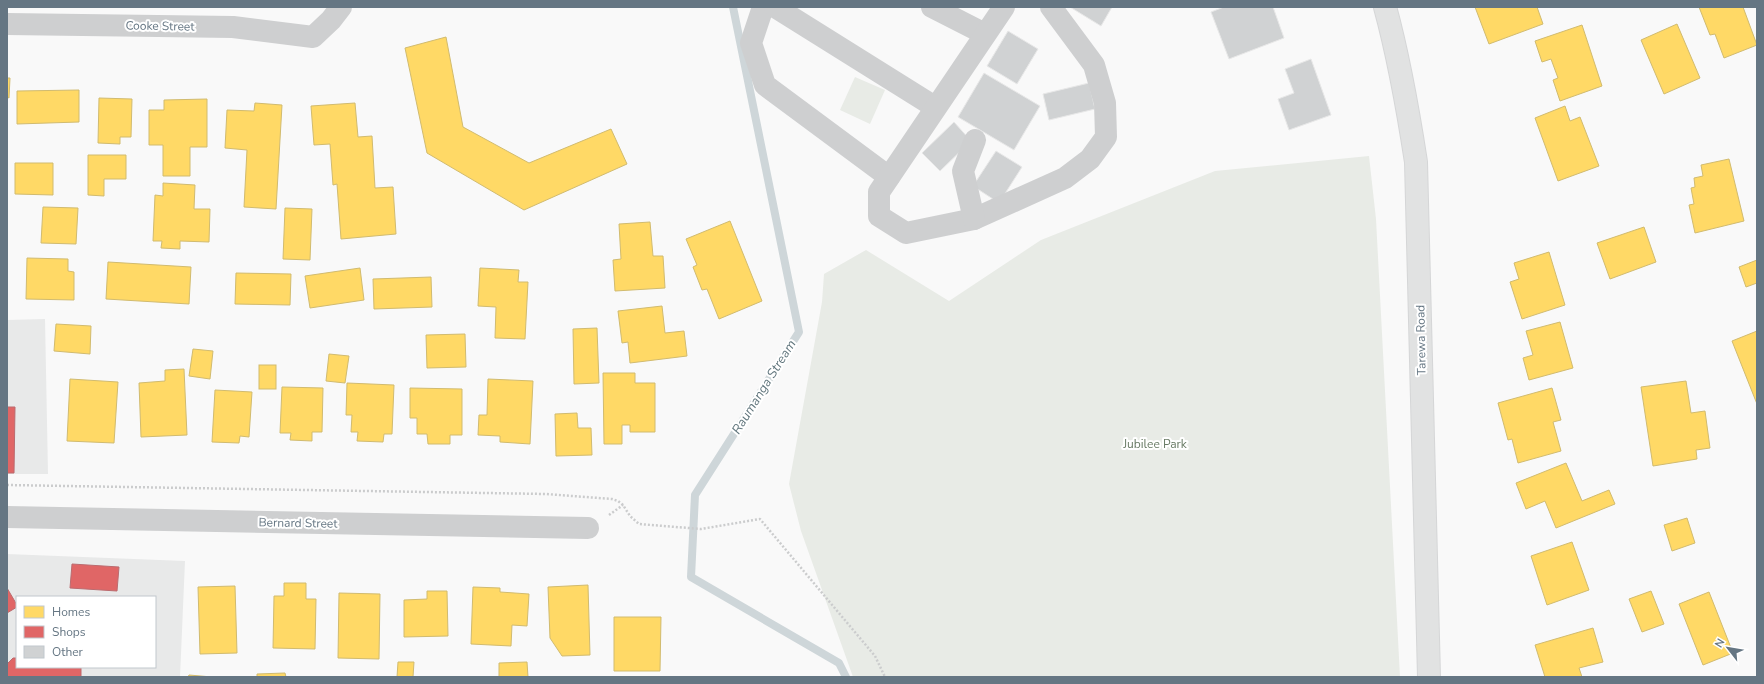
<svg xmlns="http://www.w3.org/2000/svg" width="1764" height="684" font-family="'Nunito Sans',sans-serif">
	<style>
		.built { fill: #e8e9e9; fill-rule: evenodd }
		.green { fill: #e8ebe6 }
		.homes { fill: #ffd966; stroke: #d1bb6f }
		.shops { fill: #e06666; stroke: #bb6b6f }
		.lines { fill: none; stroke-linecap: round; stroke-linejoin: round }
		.stream { stroke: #ced6d9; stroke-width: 8 }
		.building { fill: #d0d2d3; stroke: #e8e8e8 }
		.major-casing { stroke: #d5d6d7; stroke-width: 24 }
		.path { stroke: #cbcccd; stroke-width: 2.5; stroke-dasharray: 2 2; stroke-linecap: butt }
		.minor { stroke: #cecfd0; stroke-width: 22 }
		.major { stroke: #e1e2e2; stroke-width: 22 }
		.labels { text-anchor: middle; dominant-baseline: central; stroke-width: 4; stroke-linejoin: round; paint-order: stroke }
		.street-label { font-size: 12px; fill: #657683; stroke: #fff }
		.park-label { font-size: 12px; fill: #687a64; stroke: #fff }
		.water-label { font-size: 13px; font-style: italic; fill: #60757c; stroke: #fff }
	</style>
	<rect width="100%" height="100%" fill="#f9f9f9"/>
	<g class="built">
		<polygon points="45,319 48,474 7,474 7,320"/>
		<path d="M7,554L185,561L180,677H7ZM17,597H155V667H17Z"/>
	</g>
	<g class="green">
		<polygon points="855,77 885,90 870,124 840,110"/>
		<polygon points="1369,156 1376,219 1400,677 853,677 801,531 789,484 822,302 824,274 866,250 949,301 1041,240 1215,171"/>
	</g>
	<g class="homes">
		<polygon points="1475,7 1537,7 1543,24 1489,44"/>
		<polygon points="1699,7 1743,7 1757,45 1724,58 1715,34 1710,35"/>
		<polygon points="1677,24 1700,78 1664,94 1641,40"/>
		<polygon points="1582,25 1602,86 1560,101 1553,80 1558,78 1551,59 1542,62 1535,41"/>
		<polygon points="446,37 463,127 529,163 611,129 627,164 524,210 427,153 405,48"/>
		<polygon points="7,78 10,78 9,98 7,97"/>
		<polygon points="79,90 79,122 17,124 17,91"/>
		<polygon points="99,98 132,99 131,137 120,137 120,144 98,143"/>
		<polygon points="207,99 207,147 190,147 190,176 163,176 163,145 149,145 149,110 164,110 164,100"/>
		<polygon points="255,103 282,105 276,209 244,207 247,150 225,148 227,110 254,111"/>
		<polygon points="355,103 358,137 372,136 375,188 393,187 396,234 341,239 337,184 333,185 330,144 314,145 311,106"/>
		<polygon points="1565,106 1570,121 1580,117 1599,166 1558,181 1535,118"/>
		<polygon points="88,155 126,155 126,179 104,179 104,196 88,195"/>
		<polygon points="1729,159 1744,221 1695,233 1689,205 1694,204 1691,188 1695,187 1694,178 1703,176 1701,165"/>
		<polygon points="15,163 53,163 53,195 15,194"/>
		<polygon points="163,183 195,185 194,209 210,209 209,242 180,241 180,249 161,248 162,241 153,241 155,195 163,196"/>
		<polygon points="43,207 78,208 76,244 41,243"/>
		<polygon points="285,208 312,209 310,260 283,259"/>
		<polygon points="730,221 762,301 719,319 707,289 702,290 693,267 697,265 686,239"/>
		<polygon points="650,222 653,256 663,256 665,288 615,291 613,260 621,259 619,224"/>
		<polygon points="1644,227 1656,262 1610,279 1597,243"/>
		<polygon points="1549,252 1565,305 1522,319 1510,282 1519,279 1514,263"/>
		<polygon points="27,258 68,259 68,271 74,272 74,300 26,299"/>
		<polygon points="1757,260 1757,283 1746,287 1739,267"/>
		<polygon points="108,262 191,267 189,304 106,299"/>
		<polygon points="360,268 364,300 310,308 305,276"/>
		<polygon points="480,268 519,270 518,282 528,282 525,339 495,338 496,307 478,306"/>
		<polygon points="236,273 291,274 290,305 235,304"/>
		<polygon points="431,277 432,307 374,309 373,279"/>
		<polygon points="662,306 665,333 684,331 687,356 630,363 628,342 622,343 618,311"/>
		<polygon points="1560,322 1573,368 1529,380 1523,358 1533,355 1526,331"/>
		<polygon points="56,324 91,326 90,354 54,351"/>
		<polygon points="597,328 599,383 574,384 573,329"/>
		<polygon points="1757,331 1757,404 1732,341"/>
		<polygon points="465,334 466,367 427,368 426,335"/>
		<polygon points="193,349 213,351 210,379 189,376"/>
		<polygon points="329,354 349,356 345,383 326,381"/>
		<rect x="259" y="365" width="17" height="24"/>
		<polygon points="184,369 187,435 141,437 139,383 165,381 165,370"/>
		<polygon points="603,373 635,373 635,383 655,383 655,432 630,432 630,425 622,425 622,444 604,444"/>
		<polygon points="70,379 118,382 114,443 67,441"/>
		<polygon points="488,379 533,381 530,444 500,442 500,436 478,435 479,415 487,415"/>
		<polygon points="1686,381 1691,413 1705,411 1710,448 1696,450 1697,459 1653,466 1641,387"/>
		<polygon points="347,383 394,385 392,434 384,434 383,442 357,441 358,432 351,432 352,415 346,415"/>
		<polygon points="282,387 323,388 322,432 312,432 312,441 290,440 291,433 280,433"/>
		<polygon points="410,388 462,389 462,435 450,435 450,444 428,444 427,434 417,434 417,418 410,418"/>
		<polygon points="1552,388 1561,420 1553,422 1561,451 1518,463 1512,439 1508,440 1498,403"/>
		<polygon points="215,390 252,392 249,437 240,436 239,443 212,442"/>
		<polygon points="577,413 578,428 591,428 592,455 556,456 555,414"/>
		<polygon points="1566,463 1582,501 1609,490 1615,504 1556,528 1545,501 1526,509 1516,483"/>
		<polygon points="1687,518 1695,543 1672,551 1664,525"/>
		<polygon points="1572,542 1589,590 1547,605 1531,556"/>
		<polygon points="284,583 306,583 306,599 316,599 315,649 273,648 274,596 284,596"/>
		<polygon points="588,585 590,655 562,656 550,638 548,587"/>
		<polygon points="235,586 237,653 200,654 198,587"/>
		<polygon points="473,587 500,588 500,592 529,594 527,626 512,625 511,646 471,644"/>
		<polygon points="427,591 447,591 448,636 404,637 404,600 427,599"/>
		<polygon points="1651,591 1664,624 1642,632 1629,599"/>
		<polygon points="1709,592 1733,653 1703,665 1679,604"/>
		<polygon points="339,593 380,594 379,659 338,658"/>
		<polygon points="614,617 661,617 660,671 614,671"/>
		<polygon points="1593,628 1603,662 1579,668 1582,677 1545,677 1535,645"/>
		<polygon points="398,662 414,662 413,677 397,677"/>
		<polygon points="527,662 528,677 499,677 499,663"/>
		<polygon points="285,673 286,677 257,677 257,674"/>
		<polygon points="189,675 212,677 188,677"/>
	</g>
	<g class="shops">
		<polygon points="7,407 15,407 14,473 7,473"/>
		<polygon points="72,564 119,567 117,591 70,588"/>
		<polygon points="7,588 17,605 17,607 7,613"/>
		<polygon points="13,658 17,658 17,667 81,667 81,677 7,677 7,664"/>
	</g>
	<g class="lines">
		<polyline class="stream" points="733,7 799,332 695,495 691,577 839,663 846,677"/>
	</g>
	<g class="building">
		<polygon points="1070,7 1112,7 1101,26"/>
		<polygon points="1224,7 1273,7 1284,38 1229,59 1211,12"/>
		<polygon points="1008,31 1038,49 1017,84 987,66"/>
		<polygon points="1311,59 1331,115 1289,130 1278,99 1294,93 1285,69"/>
		<polygon points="984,73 1040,106 1014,150 958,117"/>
		<polygon points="1089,83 1095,109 1049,120 1043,94"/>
		<polygon points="954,122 971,141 940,171 922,153"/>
		<polygon points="996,151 1022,167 999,203 973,186"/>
	</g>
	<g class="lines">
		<g class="major-casing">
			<path id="major" d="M1385,7C1399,58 1408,110 1416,162L1429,677"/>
		</g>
		<g class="path">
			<polyline points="7,485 546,494 612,499 618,501 623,505 630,516 639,524 701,529 760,519 875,656 885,677"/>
			<polyline points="609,515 623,505"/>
		</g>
		<g class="minor">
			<polyline points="763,7 751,43 765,85 889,177"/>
			<polyline points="775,7 935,107"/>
			<polyline points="932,7 985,34"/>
			<polyline points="1004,7 879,192 879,216 906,233 974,219 1065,178 1090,159 1106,137 1105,103 1094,65 1051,7"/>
			<polyline points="7,24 233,27 313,37 331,20 341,7"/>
			<polyline points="974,219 963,171 975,140"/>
			<polyline points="7,517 588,528"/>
		</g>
		<use href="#major" class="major"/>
	</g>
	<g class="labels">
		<g class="street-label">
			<text transform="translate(160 26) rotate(1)">Cooke Street</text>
			<text transform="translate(1421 340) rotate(-91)">Tarewa Road</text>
			<text transform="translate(298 523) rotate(1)">Bernard Street</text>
		</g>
		<g class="park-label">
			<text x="1155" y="444">Jubilee Park</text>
		</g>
		<g class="water-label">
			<text transform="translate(764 387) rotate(-58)">Raumanga Stream</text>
		</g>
	</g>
	<rect width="1764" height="684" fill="none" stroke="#657683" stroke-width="16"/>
	<rect x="16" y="596" width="140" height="72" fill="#ffffff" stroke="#c1c8cd"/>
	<rect x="24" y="606" width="20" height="12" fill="#ffd966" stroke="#c1c8cd"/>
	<text x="52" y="616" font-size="12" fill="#657683">Homes</text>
	<rect x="24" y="626" width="20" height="12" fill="#e06666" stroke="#c1c8cd"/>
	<text x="52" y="636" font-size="12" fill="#657683">Shops</text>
	<rect x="24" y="646" width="20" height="12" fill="#d0d2d3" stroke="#c1c8cd"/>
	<text x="52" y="656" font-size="12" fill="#657683">Other</text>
	<g transform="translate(1728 648) rotate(301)" stroke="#ffffff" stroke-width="3" paint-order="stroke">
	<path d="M0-3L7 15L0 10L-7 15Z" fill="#657683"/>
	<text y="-6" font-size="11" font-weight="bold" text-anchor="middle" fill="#657683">N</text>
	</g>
</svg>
